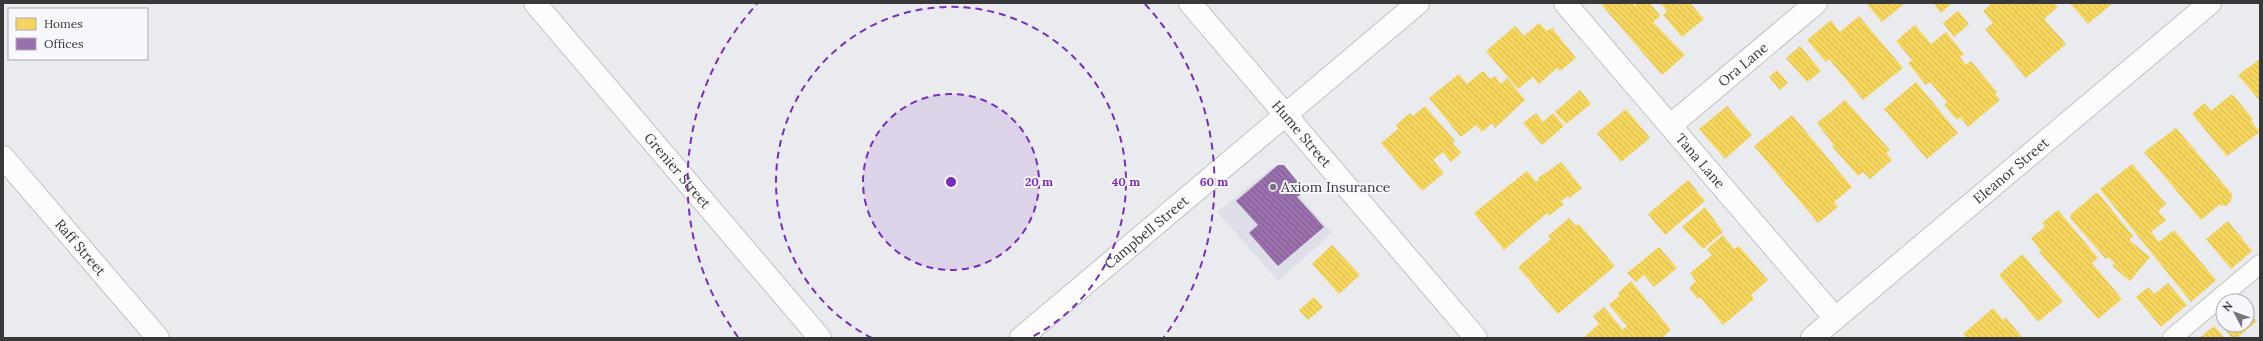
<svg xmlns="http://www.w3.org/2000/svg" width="2263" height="341" font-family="Lora,serif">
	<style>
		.built { fill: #dddee7 }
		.homes { fill: url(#homes-back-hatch) }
		.offices { fill: url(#offices-back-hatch) }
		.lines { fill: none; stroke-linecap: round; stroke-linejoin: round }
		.service-casing { stroke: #c0c1c4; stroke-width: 20 }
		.minor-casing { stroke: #c0c1c4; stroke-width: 24 }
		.tertiary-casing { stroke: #c0c1c4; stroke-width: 24 }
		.service { stroke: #fcfcfd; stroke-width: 18 }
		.minor { stroke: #fcfcfd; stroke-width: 22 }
		.tertiary { stroke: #fcfcfd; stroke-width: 22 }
		.ring { fill: none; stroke: #7b2cbf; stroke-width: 2; stroke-dasharray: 7 5 }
		.poi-dot { fill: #76777a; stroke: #f7f7fe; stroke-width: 1.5 }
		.labels { text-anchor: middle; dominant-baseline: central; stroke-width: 4; stroke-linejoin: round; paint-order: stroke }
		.street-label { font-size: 14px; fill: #38383b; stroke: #f7f7fe }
		.poi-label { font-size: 14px; fill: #38383b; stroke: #f7f7fe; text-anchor: start }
		.centre { fill: #7b2cbf; stroke: #f7f7fe; stroke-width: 2 }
		.ring-label { font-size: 12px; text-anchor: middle; font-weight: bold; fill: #7b2cbf; stroke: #f7f7fe; stroke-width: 4; stroke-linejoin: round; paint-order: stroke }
	</style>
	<defs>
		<pattern id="homes-back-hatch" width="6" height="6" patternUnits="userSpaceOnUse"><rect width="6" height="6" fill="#f6d55c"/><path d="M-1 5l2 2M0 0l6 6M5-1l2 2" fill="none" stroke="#d4b851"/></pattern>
		<pattern id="offices-back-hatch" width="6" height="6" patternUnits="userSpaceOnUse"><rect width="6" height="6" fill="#9970ab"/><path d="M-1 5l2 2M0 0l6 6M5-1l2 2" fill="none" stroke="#7e5d8c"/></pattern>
	</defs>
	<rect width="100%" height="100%" fill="#eaebef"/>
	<polygon class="built" points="1274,166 1332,233 1278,281 1217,212"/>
	<g class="homes">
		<polygon points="1600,3 1632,3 1635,6 1638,3 1650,3 1660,16 1653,22 1685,55 1662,75"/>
		<polygon points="1657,3 1690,3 1704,19 1682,37 1663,15 1667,11 1661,4 1659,5"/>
		<polygon points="1866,3 1903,3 1904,4 1882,22"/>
		<polygon points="1933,3 1952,3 1941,13"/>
		<polygon points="1992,3 2054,3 2058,7 2044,19 2066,44 2026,78 1985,29 1993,23 1983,11"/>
		<polygon points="2070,3 2113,3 2088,24"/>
		<polygon points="1958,11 1969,24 1954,37 1943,23"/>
		<polygon points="1859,16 1903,68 1863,100 1829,59 1826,62 1807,40 1831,20 1840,32"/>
		<polygon points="1539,23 1547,31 1552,28 1576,58 1560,71 1557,68 1539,84 1533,77 1518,89 1486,51 1515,26 1524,36"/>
		<polygon points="1915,25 1931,44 1946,32 1964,54 1960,57 1966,65 1971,61 1997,92 1995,94 2000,100 1968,127 1960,117 1957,120 1944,105 1947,102 1930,82 1926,85 1908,63 1912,60 1896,41"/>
		<polygon points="1800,46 1821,71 1807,82 1786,58"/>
		<polygon points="2260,59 2260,101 2238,75"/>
		<polygon points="1777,70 1788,83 1780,90 1769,77"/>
		<polygon points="1483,71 1490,79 1495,76 1501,84 1507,78 1525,100 1495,128 1492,123 1482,132 1476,125 1461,137 1429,98 1459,74 1467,84"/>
		<polygon points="1916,82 1958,133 1927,159 1884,109"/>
		<polygon points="1580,90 1591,104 1566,124 1555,112"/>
		<polygon points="2232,94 2253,119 2251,121 2260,132 2227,156 2192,114 2204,103 2211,111"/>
		<polygon points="1845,100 1890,150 1886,153 1892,160 1870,179 1863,172 1858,176 1832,146 1834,145 1817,123"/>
		<polygon points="1425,106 1455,141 1453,144 1461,153 1451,162 1443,152 1433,160 1444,173 1422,191 1381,143 1398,129 1396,125 1410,113 1413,116"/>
		<polygon points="1727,106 1752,135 1725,159 1699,129"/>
		<polygon points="1626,109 1650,138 1621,162 1597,133"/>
		<polygon points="1536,113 1543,122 1553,113 1564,126 1542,145 1523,123"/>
		<polygon points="1792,115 1852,187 1834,202 1838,207 1818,223 1754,146"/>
		<polygon points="2176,128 2232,194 2231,201 2226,206 2219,205 2201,220 2144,152"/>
		<polygon points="1561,162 1582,188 1570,198 1568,196 1561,201 1564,204 1549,216 1547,213 1504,250 1474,213 1527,171 1536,182 1539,180 1538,178"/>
		<polygon points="2132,164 2166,204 2158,211 2166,220 2151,232 2159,242 2174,230 2216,280 2191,302 2100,189"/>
		<polygon points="1688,180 1705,201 1665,235 1648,214"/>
		<polygon points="2096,193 2099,194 2133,236 2129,240 2150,257 2130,281 2112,266 2115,263 2108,257 2106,259 2070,218 2071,217 2070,215"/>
		<polygon points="1705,207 1723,232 1703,249 1682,227"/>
		<polygon points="2058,210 2098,258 2092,263 2122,299 2098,319 2039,252 2041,251 2031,238 2045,227 2042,223"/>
		<polygon points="1569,218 1576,226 1579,224 1615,266 1558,314 1518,267 1551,239 1548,236"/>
		<polygon points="2228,221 2252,251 2231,269 2206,239"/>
		<polygon points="1723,235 1734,249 1739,246 1768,280 1751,295 1754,299 1723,325 1700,297 1698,299 1689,288 1696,281 1690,273 1712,255 1707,249"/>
		<polygon points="1332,245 1360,275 1339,294 1312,264"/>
		<polygon points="1659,247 1677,268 1654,287 1644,275 1636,282 1627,273"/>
		<polygon points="2022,254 2063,301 2038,322 1999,275"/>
		<polygon points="1631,281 1671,330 1662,338 1583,338 1599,324 1593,316 1604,307 1623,330 1627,326 1609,305 1620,295 1618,293"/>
		<polygon points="2168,283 2187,305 2161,327 2136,297 2148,287 2154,294"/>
		<polygon points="1314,297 1323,307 1308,320 1299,310"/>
		<polygon points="1993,308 2003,320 2006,318 2023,338 1966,338 1963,334"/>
		<polygon points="2247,310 2257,321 2237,338 2232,338 2217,320 2223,315 2223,325 2247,325"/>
		<polygon points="2214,326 2224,337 2199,338"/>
	</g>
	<polygon class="offices" points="1278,165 1284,165 1305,191 1297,197 1324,227 1278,266 1249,233 1258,225 1236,201"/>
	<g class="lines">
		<g class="service-casing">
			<polyline id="service" points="2172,338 2260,264"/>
		</g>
		<g class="minor-casing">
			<g id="minor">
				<path id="s1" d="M535,3L820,338"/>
				<path id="s2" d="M1565,3L1835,318"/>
				<path id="s3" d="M1671,125L1816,3"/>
				<path id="s4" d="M3,157L158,338"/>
				<path id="s5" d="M1021,338L1418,3"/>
				<path id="s6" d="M1812,338L2210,3"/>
			</g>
		</g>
		<g class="tertiary-casing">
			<g id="tertiary">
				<path id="s7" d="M1190,3L1476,338"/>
			</g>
		</g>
		<use href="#service" class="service"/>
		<use href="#minor" class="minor"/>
		<use href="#tertiary" class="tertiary"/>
	</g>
	<circle cx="951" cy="182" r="88" fill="#7b2cbf" fill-opacity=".12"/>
	<g class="ring">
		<circle cx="951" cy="182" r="88"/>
		<path d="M872 338A175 175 0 1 1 1030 338"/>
		<path d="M738 337A263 263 0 0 1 757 4M1145 4A263 263 0 0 1 1164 337"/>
	</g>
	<circle class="poi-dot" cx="1273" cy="187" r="4"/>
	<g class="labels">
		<g class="street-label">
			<text stroke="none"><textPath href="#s3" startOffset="94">Ora Lane</textPath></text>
			<text stroke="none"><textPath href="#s7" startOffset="172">Hume Street</textPath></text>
			<text stroke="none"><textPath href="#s2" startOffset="208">Tana Lane</textPath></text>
			<text stroke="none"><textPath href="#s1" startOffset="220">Grenier Street</textPath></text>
			<text stroke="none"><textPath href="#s6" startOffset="260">Eleanor Street</textPath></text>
			<text stroke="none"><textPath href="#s5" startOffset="164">Campbell Street</textPath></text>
			<text stroke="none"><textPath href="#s4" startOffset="119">Raff Street</textPath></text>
		</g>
		<g class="poi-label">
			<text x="1281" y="187">Axiom Insurance</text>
		</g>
	</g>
	<circle cx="951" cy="182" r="6" class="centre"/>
	<g class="ring-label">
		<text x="1039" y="186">20 m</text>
		<text x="1126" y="186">40 m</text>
		<text x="1214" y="186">60 m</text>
	</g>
	<rect width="2263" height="341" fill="none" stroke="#38383b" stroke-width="8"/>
	<rect x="8" y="8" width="140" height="52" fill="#f7f7fe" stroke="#ababb0"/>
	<rect x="16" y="18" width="20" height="12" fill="#f6d55c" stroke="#ababb0"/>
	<text x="44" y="28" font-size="12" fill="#38383b">Homes</text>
	<rect x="16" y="38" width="20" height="12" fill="#9970ab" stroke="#ababb0"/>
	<text x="44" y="48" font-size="12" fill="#38383b">Offices</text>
	<g transform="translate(2235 313) rotate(311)"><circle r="19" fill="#f7f7fe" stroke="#ababb0"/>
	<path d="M0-3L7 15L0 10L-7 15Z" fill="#76777a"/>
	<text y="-6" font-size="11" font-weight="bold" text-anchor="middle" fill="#38383b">N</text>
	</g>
</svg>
